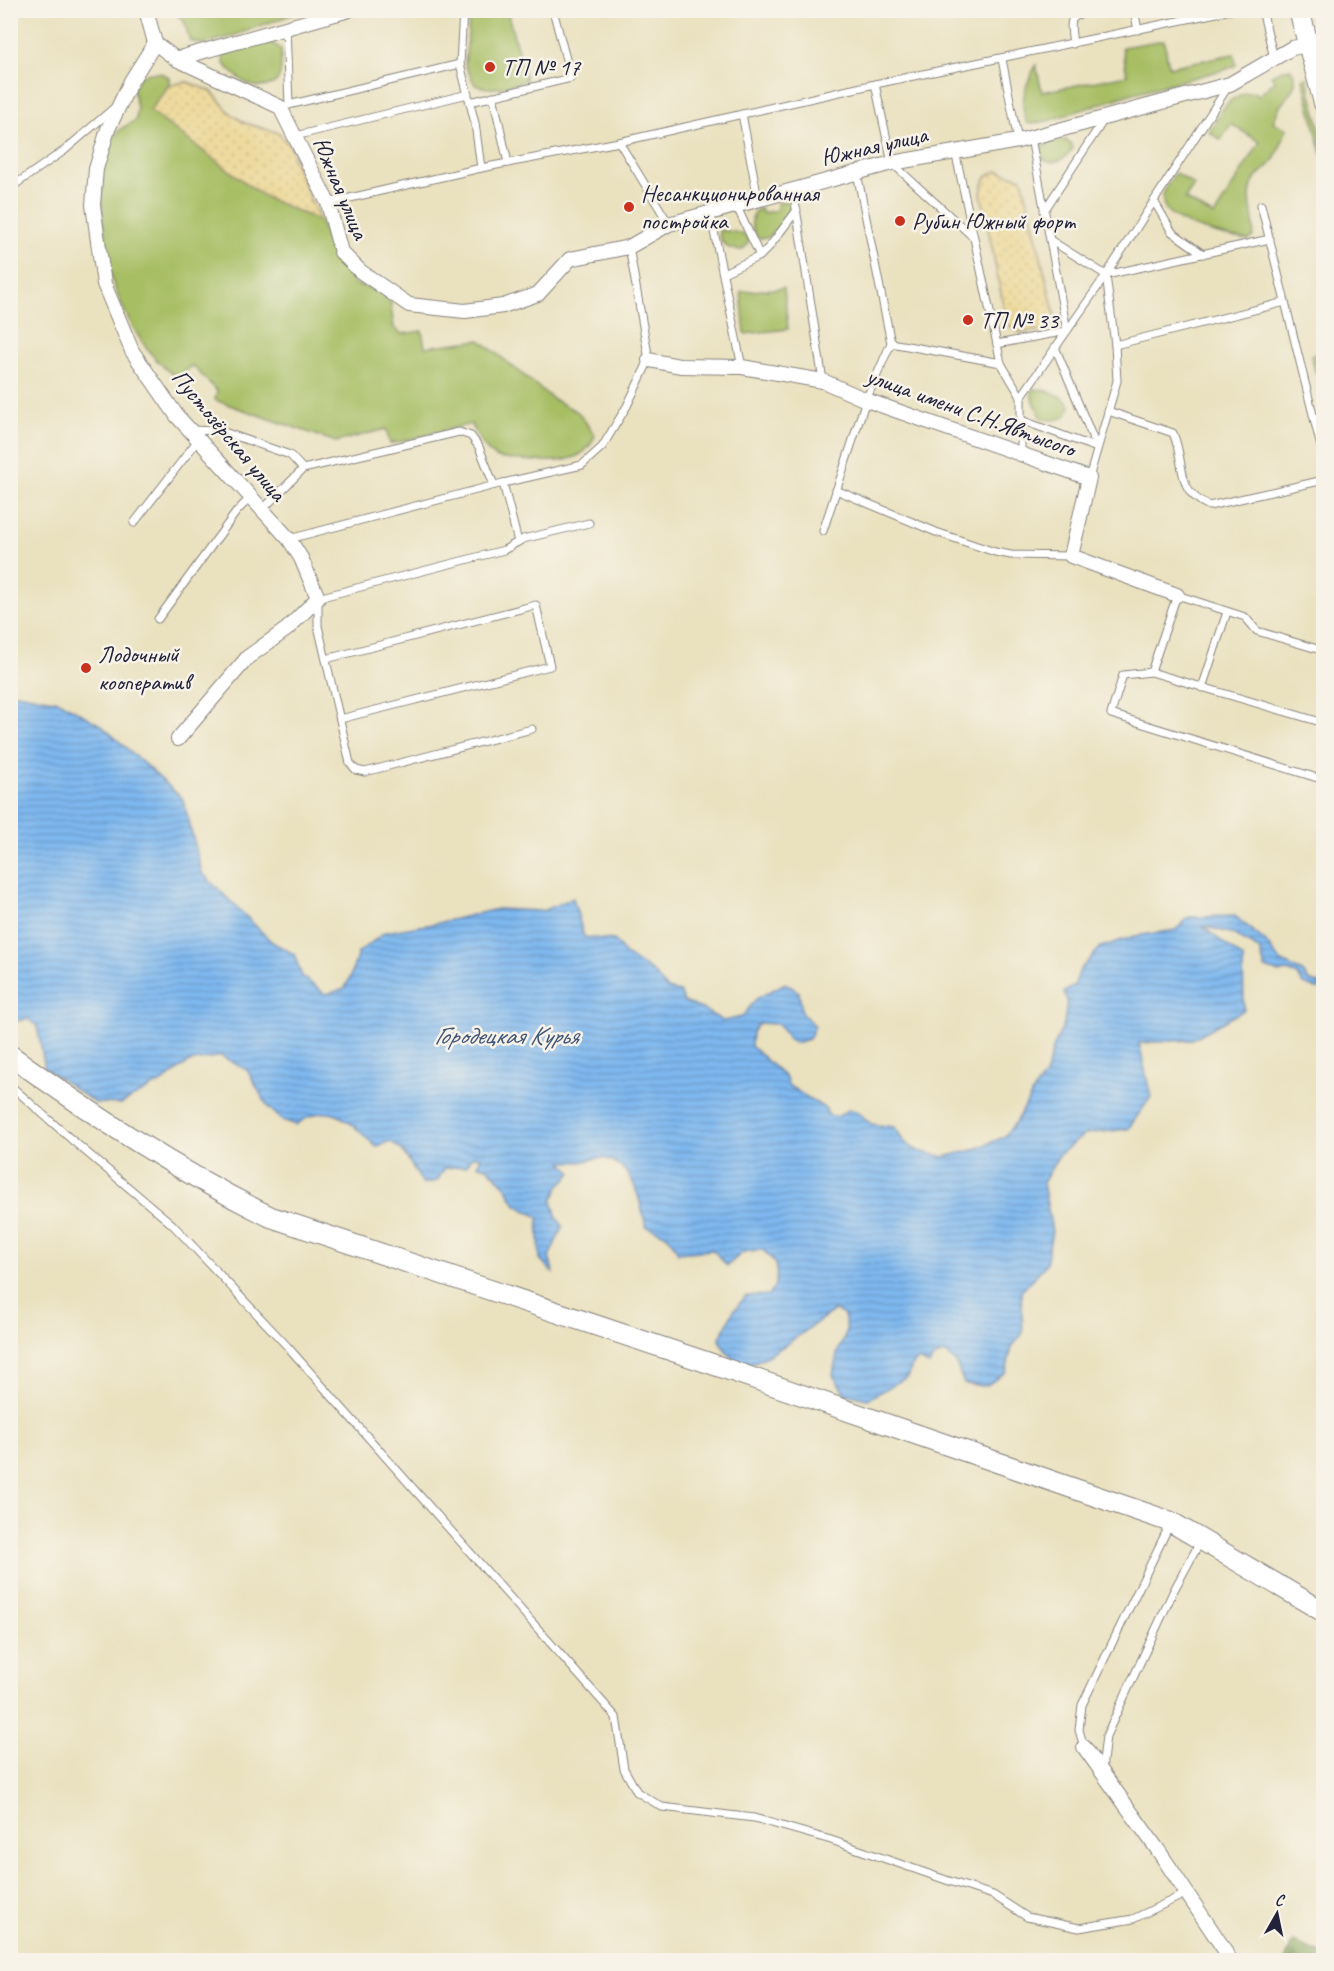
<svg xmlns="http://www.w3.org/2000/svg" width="1334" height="1971" font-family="Caveat,sans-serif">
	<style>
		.green { fill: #a7be63; stroke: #64704f; stroke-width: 1.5 }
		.forest { fill: url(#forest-firs); stroke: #54644a; stroke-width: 1.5 }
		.sand { fill: url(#sand-dots); stroke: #887e6c; stroke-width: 1.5 }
		.water { fill: url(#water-rules); stroke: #506d95; stroke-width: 1.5 }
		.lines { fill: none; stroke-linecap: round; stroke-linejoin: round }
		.lane-casing { stroke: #86827d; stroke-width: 9 }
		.street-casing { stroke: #86827d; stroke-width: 16 }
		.secondary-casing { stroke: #86827d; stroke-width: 22 }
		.lane { stroke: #fff; stroke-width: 7 }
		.street { stroke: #fff; stroke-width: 14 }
		.secondary { stroke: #fff; stroke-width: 20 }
		.poi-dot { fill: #c8321e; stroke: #f7f3e8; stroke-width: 2 }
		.labels { text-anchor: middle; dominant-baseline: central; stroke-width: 5; stroke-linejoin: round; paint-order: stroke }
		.poi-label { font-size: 24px; fill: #22223b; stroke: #f7f3e8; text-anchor: start }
		.street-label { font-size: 24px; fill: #22223b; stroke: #f7f3e8 }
		.water-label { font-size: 26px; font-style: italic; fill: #42567a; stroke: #f7f3e8 }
	</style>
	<defs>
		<pattern id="forest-firs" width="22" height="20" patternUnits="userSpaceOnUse" patternTransform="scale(1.5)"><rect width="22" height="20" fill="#85a559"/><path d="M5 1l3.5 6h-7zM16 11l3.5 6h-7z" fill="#6c864b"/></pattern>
		<pattern id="sand-dots" width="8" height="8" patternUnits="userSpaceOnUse" patternTransform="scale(1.5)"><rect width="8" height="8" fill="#eeda9e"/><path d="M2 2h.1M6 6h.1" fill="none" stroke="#ccbb89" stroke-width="1.8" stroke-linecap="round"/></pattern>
		<pattern id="water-rules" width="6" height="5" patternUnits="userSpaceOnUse" patternTransform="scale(1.5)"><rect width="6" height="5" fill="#7eb8ef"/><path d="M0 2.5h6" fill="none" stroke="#6795c3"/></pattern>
	</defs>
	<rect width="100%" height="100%" fill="#f7f3e8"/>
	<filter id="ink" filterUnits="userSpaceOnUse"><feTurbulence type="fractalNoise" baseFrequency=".0167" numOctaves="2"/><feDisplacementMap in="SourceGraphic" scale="12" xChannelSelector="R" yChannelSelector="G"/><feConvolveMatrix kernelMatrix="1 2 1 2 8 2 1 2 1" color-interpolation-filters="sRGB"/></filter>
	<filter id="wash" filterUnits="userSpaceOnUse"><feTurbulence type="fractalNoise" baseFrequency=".008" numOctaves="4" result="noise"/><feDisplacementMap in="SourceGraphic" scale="24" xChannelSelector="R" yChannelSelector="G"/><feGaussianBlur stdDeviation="1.35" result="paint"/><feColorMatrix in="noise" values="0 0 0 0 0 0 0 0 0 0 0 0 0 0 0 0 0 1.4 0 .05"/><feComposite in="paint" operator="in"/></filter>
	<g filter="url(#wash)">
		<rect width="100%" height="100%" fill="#eae1bf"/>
		<g class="green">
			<polygon points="173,11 302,11 227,38 203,44 190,41 184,21"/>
			<path d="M470,11H507L526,80C508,86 493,92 475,85L465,65Z"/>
			<path d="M1164,40L1169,67L1234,54L1236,65L1227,69L1130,94L1051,120L1032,124L1027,123C1018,102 1026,84 1036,65L1042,92L1127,75L1122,47Z"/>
			<path d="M247,43H272L281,49C281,57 282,66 280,74C279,79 277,82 272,84C252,94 237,77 224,64L223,56Z"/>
			<path d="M1284,69H1291C1303,84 1286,96 1279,108C1277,113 1275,118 1273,122L1287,129C1282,141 1277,159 1267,168C1258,175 1254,177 1251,189C1247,206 1257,221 1253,237L1249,240C1229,237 1166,225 1163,202C1161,192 1170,181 1176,173L1194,185L1185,199L1214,216L1260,142L1231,124L1221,140L1209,132C1220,114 1225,99 1245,93C1252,92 1254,91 1259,95L1275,81L1271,75Z"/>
			<path d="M151,73H161L169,77V85L150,111L265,197L320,221L331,251L345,268L350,279L355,284L378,291L390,299L394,328L402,334L422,331L425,347L480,340L553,399L578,412L595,435C585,467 546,462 519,460C512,459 502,460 496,457C482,449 479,436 471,424L390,444L386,429L336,442L215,400L217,391L192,365L179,378C148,361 126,318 114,286C110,276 110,264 108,254C102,220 93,162 117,133C121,127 130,124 136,120L137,108L133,89L141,75Z"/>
			<polygon points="1307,78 1323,141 1323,159 1303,79"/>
			<path d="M1066,140L1071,143L1073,148C1065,163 1040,171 1040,147L1053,142Z"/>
			<path d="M788,201H792C791,215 777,229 767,238H758C751,229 750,223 754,212L761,208L762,213L777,210V203Z"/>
			<path d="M719,230C728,231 763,233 742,250C727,250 719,244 719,230Z"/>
			<polygon points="784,288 788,329 745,334 741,292"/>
			<polygon points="1323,352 1324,352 1323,388 1320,374 1315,372 1311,355"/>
			<path d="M1032,389C1047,389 1059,393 1070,405C1068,421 1056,421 1042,419L1032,397Z"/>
		</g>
		<polygon class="forest" points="1293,1942 1323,1954 1323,1960 1285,1960"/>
		<g class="sand">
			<polygon points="187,82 211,91 231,114 245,123 278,133 291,147 294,162 320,221 265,197 150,111 169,85"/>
			<path d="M998,171L1022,178L1055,316L1054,325L1039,331L1019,332L1007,324L981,193C984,180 984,175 998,171Z"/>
		</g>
		<path class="water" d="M11,692L59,701L101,725L183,799L202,873L272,942L294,954L302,976L325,994L344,989L350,978L358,953L385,932L438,923L497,909L542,911L573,898L584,937L614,940L627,956L652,971L667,989L680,992L684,1002L702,1009L723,1021L742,1017L756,999L785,983L799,992L802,1013L815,1026L809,1039L795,1043L788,1038L778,1024L759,1023L752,1032L751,1046L785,1077L789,1086L826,1109L828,1115L837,1117L850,1109L858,1112L871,1124L895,1127L904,1142L918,1151L944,1157L973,1150L1004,1137L1016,1122L1036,1087L1045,1076L1053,1048L1064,1024L1067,1001L1064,992L1074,986L1080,970L1101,947L1135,936L1176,930L1189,917L1235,916L1265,941L1280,961L1303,972L1308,980L1324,985L1323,989H1316L1302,983L1298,975L1287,971L1279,973L1265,968L1260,950L1231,933L1202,926L1243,958L1244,1010L1191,1040L1139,1043L1151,1097L1128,1129L1085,1134L1059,1155L1043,1183L1052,1231L1046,1264L1021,1292L1023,1333L1012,1347L1006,1372L986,1386L964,1384L956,1363L945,1353L933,1358L929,1365L919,1360L912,1364L909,1376L868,1399L845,1394L833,1375L837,1354L847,1330L844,1315L835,1310C817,1321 760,1368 742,1364C731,1361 725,1349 719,1340L734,1310L746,1296L769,1295C776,1287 779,1273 774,1262C772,1258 766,1253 763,1250L743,1252L727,1266L713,1250L678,1253C670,1234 665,1233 646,1227C640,1201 635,1166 604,1158C598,1156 589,1161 581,1162C575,1162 568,1162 562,1162L572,1173L560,1185L552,1201L557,1218L563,1226L549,1257L554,1274L540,1259L538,1217L516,1205L506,1187L487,1167L478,1165L481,1157L473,1156L466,1166L445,1168L437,1181L423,1184L402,1150L390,1141L376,1147C350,1122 331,1097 296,1125L282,1120L268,1107L247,1070L221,1056L189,1062L165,1080L121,1104L95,1103L45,1068L37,1026L28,1019L11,1022Z"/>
	</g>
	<g filter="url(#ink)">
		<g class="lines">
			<g class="lane-casing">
				<g id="lane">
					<polyline points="1134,10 1138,30"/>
					<polyline points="1262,10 1274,58"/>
					<polyline points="286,28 289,105"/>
					<path d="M1073,44C1069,14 1069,17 1098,10"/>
					<polyline points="1002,59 1018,141"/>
					<polyline points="460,64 463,10"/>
					<polyline points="875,84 892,163 974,238 1001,363 1021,397 1021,455"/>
					<polyline points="1229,85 1106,275 1270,239"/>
					<polyline points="493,96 508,163"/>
					<polyline points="470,102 571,78 553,10"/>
					<polyline points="280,107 460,64 475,123 481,168"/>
					<polyline points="742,114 758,199"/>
					<polyline points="295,136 468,94"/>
					<polyline points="619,142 669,224"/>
					<polyline points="955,151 974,238"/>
					<polyline points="10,188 65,150 115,107"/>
					<polyline points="793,189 823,381"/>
					<polyline points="1154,201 1172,232 1203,254"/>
					<polyline points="328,203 481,168 619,142 875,84 1231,10"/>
					<polyline points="736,205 760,256"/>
					<polyline points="1261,205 1324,459"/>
					<polyline points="1044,211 1103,121"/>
					<polyline points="710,212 742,367"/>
					<polyline points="1050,240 1106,275"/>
					<polyline points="723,273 760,256 769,247 797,210"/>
					<polyline points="891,343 1001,363"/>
					<polyline points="997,344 1067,331 1031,138"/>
					<polyline points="1115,345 1285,302"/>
					<polyline points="1055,347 1097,448"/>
					<polyline points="1021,397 1106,275"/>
					<path d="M1108,411L1173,433C1186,464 1175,491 1209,506L1324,480"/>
					<polyline points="1021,420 1097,448"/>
					<polyline points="190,430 221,431 290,455 303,469"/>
					<polyline points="1089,478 1117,381 1115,345 1106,275"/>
					<polyline points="503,483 582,465 602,447 627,406 649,360 629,247"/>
					<polyline points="836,490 936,532 995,552 1011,555 1071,556"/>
					<polyline points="262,510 303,469 459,432 471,436 479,447 494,485"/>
					<polyline points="134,523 198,440"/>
					<polyline points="823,531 866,400 891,343 857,173"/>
					<polyline points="289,539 503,483 518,542"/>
					<polyline points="158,619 237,511 250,498"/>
					<polyline points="1324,651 1257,631 1245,617 1177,595 1151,672 1123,675 1111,714 1324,780"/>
					<polyline points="326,659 536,605 550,666 340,719"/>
					<polyline points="1151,672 1324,723"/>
					<polyline points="1202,688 1227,612"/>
					<polyline points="532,729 365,772 356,770 350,763 318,626 318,598 504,550 523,539 589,523"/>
					<polyline points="10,1085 72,1140 172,1224 287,1346 616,1717 624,1769 637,1792 662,1807 754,1818 831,1840 949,1881 993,1895 1027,1917 1079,1928 1133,1919 1187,1893"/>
					<polyline points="1084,1747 1079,1730 1082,1705 1170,1524"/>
					<polyline points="1102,1770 1106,1736 1174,1590 1200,1542"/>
				</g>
			</g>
			<g class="street-casing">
				<g id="street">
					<polyline points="146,10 155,43 176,59 280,107 328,203 341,252 360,271 409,305 465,311 503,306 538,294 570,259 629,247 669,224 892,163 1018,141 1230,84 1292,48 1324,42"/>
					<polyline points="155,43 131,81 108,129 96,169 93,205 104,284 132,351 177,416 289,539 301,558 318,598 287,629 248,657 178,739"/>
					<polyline points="176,59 349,10"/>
					<polyline points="649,360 680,366 742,367 823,381 866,400 1089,478 1071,556 1177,595"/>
					<polyline points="1084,1747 1158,1850 1224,1949 1229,1960"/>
				</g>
			</g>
			<g class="secondary-casing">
				<g id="secondary">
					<polyline points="1299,10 1324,103"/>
					<path d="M10,1055C93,1115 179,1172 271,1217L709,1363L1171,1522L1324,1612"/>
				</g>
			</g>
			<use href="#lane" class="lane"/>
			<use href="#street" class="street"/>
			<use href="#secondary" class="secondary"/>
		</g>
	</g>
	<g class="poi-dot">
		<circle cx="490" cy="67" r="6"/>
		<circle cx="629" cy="207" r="6"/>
		<circle cx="900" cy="221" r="6"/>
		<circle cx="968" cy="320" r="6"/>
		<circle cx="86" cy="668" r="6"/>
	</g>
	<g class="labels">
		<g class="poi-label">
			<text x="502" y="67">ТП № 17</text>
			<text x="641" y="193">Несанкционированная<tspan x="641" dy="28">постройка</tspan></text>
			<text x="912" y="221">Рубин Южный форт</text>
			<text x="980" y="320">ТП № 33</text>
			<text x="98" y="654">Лодочный<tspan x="98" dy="28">кооператив</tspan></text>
		</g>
		<g class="street-label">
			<text transform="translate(874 146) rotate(-13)">Южная улица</text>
			<text transform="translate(341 188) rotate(67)">Южная улица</text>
			<text transform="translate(971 412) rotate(20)">улица имени С.Н.Явтысого</text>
			<text transform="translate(229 435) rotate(50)">Пустозёрская улица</text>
		</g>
		<g class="water-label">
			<text x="506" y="1035">Городецкая Курья</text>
		</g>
	</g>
	<rect width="1334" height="1971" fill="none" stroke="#f7f3e8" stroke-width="36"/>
	<g transform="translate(1277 1914) rotate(9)" stroke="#f7f3e8" stroke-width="4.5" paint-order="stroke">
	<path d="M0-4.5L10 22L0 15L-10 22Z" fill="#22223b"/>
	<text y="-9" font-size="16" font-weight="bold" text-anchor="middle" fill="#22223b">С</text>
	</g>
</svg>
